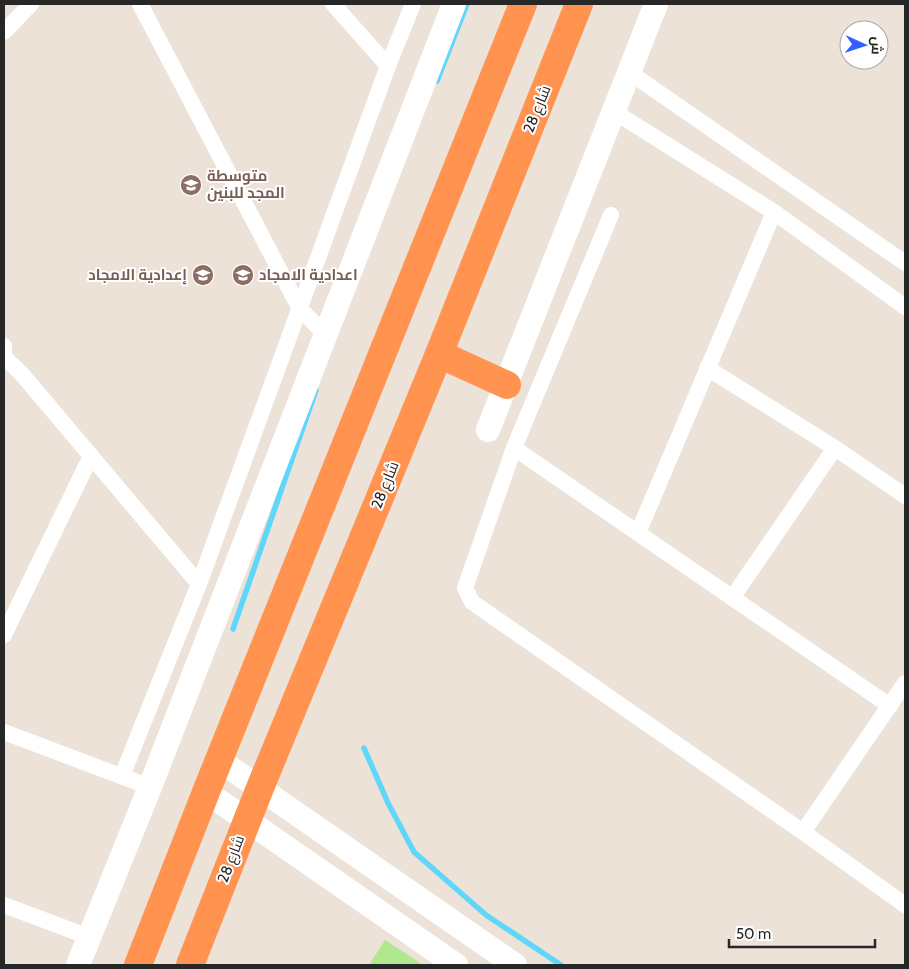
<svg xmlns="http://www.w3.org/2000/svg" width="909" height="969" font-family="Cabin,Cairo,sans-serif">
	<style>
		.green { fill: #b0e98d }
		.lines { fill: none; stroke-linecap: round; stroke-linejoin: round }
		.stream { stroke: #5ed7fa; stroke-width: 5.5 }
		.street { stroke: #fff; stroke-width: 16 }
		.secondary { stroke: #fff; stroke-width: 24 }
		.highway { stroke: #ff934f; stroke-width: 28 }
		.labels { text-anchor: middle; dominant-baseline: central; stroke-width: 4; stroke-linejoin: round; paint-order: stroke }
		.street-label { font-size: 15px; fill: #272727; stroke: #fff }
		.education-label { font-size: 15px; font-weight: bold; fill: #785e54; stroke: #fff; text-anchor: start }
	</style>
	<rect width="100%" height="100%" fill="#ece2d7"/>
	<polygon class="green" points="385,940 423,965 369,965"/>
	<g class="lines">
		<g class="stream">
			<polyline points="437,81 467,4"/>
			<polyline points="233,629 316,390"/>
			<polyline points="364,748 388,803 414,852 486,915 561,965"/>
		</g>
		<g class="street">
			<polyline points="140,4 300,309 326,335"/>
			<polyline points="333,4 388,66"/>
			<polyline points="4,32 31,4"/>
			<polyline points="629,72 905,263"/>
			<polyline points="613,111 774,212 905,307"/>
			<polyline points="611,215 514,448 465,588 472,602 803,832 905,905"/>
			<polyline points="4,346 4,357 21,373 199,584"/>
			<polyline points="707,368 835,448 905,496"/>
			<polyline points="514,448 890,706"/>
			<polyline points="638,533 774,212"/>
			<polyline points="732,598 835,448"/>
			<polyline points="4,635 91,456"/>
			<polyline points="4,732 150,787"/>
			<polyline points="122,776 199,584 388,66 413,4"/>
			<polyline points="803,832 905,683"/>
			<polyline points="4,905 89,937"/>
		</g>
		<g class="secondary">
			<polyline points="488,430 656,4"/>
			<polyline points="219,760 515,965"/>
			<polyline points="206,792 456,965"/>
			<polyline points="78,965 150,787 454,4"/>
		</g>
		<g class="highway">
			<polyline points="439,354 507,385"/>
			<polyline points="138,965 206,792 523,4"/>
			<polyline points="190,965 260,788 439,354 579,4"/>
		</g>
	</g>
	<defs>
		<g id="school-disc" transform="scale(1.125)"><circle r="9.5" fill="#8d6e63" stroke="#fff"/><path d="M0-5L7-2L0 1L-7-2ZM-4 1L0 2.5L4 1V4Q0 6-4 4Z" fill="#fff"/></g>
	</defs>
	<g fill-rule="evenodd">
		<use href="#school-disc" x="191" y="185"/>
		<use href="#school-disc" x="203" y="275"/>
		<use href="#school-disc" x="243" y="275"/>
	</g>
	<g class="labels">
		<g class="street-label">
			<text transform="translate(537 109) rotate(-68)">شارع 28</text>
			<text transform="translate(385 485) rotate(-68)">شارع 28</text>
			<text transform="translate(231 859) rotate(-69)">شارع 28</text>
		</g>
		<g class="education-label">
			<text x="207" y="176">متوسطة<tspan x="207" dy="17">المجد للبنين</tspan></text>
			<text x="187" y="275" text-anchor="end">إعدادية الامجاد</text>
			<text x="259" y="275">اعدادية الامجاد</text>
		</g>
	</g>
	<rect width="909" height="969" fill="none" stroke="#272727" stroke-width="10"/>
	<g transform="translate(864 45) rotate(93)"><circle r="24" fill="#ffffff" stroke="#a9a9a9"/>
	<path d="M0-4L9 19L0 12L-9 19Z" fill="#3160ff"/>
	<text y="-8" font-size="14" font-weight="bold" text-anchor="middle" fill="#272727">ش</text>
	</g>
	<path d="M729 939v8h146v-8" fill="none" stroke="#272727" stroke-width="2.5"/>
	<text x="736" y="939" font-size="15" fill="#272727" stroke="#ffffff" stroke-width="4" paint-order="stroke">50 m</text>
</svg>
